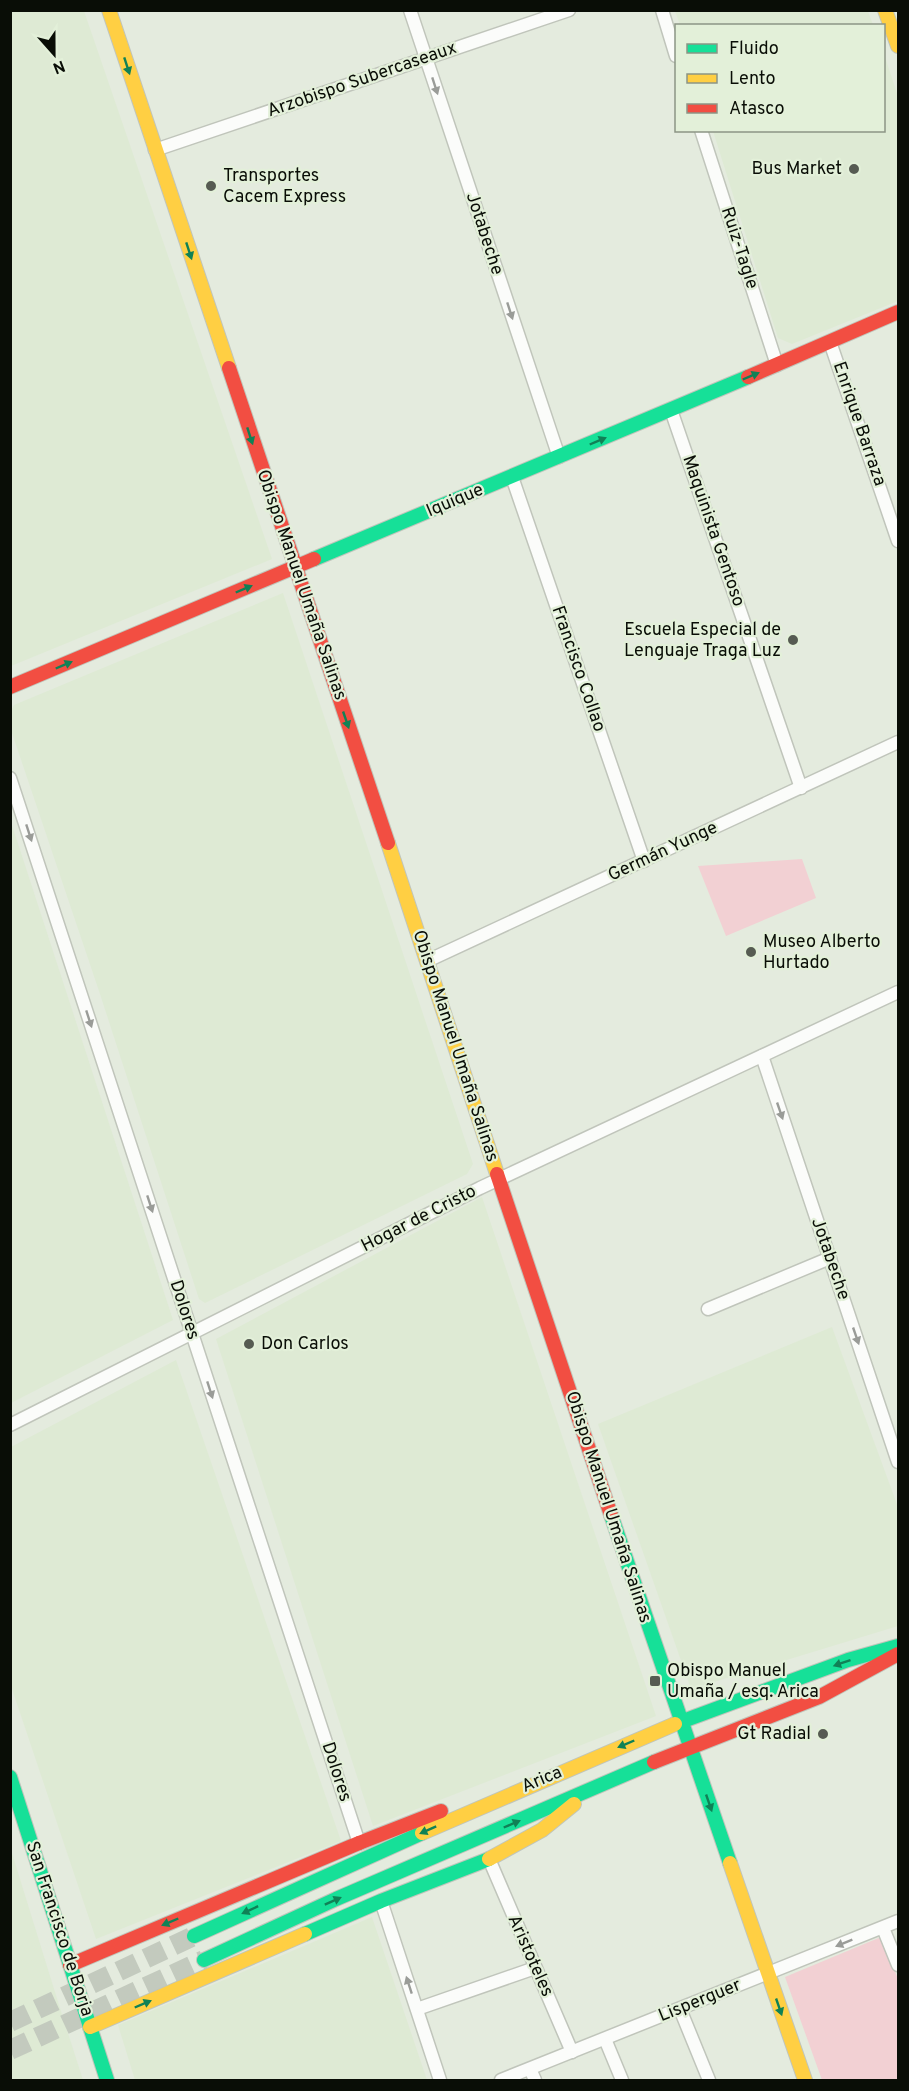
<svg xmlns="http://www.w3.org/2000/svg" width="909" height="2091" font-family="Overpass,sans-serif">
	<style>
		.built { fill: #deead4 }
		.green { fill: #f2d0d3 }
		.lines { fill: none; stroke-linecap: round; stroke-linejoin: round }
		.primary-tunnel { stroke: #c3cabe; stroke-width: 20; stroke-dasharray: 20 10; stroke-linecap: butt }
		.street-casing { stroke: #c0c5bb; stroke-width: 15 }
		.fast-casing { stroke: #c0c5bb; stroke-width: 16 }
		.slow-casing { stroke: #c0c5bb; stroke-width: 16 }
		.jam-casing { stroke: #c0c5bb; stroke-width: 16 }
		.street { stroke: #fbfcfa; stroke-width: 12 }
		.fast { stroke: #16e098; stroke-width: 14 }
		.slow { stroke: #ffcf43; stroke-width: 14 }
		.jam { stroke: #f24e42; stroke-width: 14 }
		.oneway { fill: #108156 }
		.oneway2 { fill: #9a9c98 }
		.poi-dot { fill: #565b52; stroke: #e3f0d9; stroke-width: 2 }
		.labels { text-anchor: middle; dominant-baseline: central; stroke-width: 4.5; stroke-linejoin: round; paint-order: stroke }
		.street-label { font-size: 18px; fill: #090d06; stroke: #e3f0d9 }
		.poi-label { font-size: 18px; fill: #090d06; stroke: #e3f0d9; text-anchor: start }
	</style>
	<rect width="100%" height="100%" fill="#e4ebde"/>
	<g class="built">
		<polygon points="11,10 84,11 272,559 11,666"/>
		<polygon points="675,11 868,11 873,25 680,25"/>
		<polygon points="884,54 898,96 898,301 792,344 778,338 713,131 884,130"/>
		<polygon points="283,593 473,1164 467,1174 205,1303 199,1299 99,991 11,730 11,711 14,705"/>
		<polygon points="10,819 173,1320 11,1403 10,1403"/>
		<polygon points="482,1197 656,1716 373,1826 216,1339"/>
		<polygon points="832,1327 898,1507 898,1626 691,1689 598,1424"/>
		<polygon points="176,1360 341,1841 96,1939 11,1686 11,1447"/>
		<polygon points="11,1850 59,2005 83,2080 11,2080"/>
		<polygon points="372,1917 427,2080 135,2080 118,2025"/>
	</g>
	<g class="green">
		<polygon points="802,859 816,898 726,936 698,866"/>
		<polygon points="881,1937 898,1979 898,2080 822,2080 785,1977"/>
	</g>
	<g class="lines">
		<g class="primary-tunnel">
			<polyline points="10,2022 194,1936"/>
			<polyline points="10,2050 204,1960"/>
		</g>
		<g class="street-casing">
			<g id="street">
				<polyline points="410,10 559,457"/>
				<polyline points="662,10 676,56"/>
				<polyline points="701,130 777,365"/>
				<polyline points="155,150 569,10"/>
				<polyline points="830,342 898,541"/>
				<polyline points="671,410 801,788"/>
				<polyline points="512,477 644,861"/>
				<polyline points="10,778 359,1843"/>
				<polyline points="427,961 898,742"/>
				<polyline points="762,1056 898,1462"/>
				<polyline points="708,1309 830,1258"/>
				<polyline points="10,1425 480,1188 898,992"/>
				<polyline points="489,1859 572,2052"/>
				<polyline points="381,1901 440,2080"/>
				<polyline points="883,1928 898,1965"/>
				<polyline points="417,2009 535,1968"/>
				<polyline points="680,2009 709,2080"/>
				<polyline points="605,2039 622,2080"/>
				<polyline points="530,2069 535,2080"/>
				<polyline points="501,2080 898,1921"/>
			</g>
		</g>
		<g class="fast-casing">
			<g id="fast">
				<polyline points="314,559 748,377"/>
				<polyline points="611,1515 730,1863"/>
				<polyline points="675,1724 848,1660 898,1646"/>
				<polyline points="10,1777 107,2080"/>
				<polyline points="305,1934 381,1901 489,1859"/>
				<polyline points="194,1936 422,1833"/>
				<polyline points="204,1960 336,1899 654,1762"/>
			</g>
		</g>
		<g class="slow-casing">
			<g id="slow">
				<polyline points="109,10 229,368"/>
				<polyline points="885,10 898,46"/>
				<polyline points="388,843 497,1174"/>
				<polyline points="422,1833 675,1724"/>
				<polyline points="489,1859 542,1830 574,1804"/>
				<polyline points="730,1863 805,2080"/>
				<polyline points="90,2027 305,1934"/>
			</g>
		</g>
		<g class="jam-casing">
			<g id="jam">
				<polyline points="229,368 388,843"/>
				<polyline points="748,377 898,312"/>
				<polyline points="10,687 314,559"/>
				<polyline points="497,1174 611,1515"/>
				<polyline points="654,1762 819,1697 898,1654"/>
				<polyline points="359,1843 441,1811"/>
				<polyline points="70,1965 359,1843"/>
			</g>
		</g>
		<use href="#street" class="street"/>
		<use href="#fast" class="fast"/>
		<use href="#slow" class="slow"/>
		<use href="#jam" class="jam"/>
	</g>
	<defs><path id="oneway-solid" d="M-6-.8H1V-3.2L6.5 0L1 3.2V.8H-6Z" transform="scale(1.5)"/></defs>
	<g class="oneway">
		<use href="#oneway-solid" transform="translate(127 66) rotate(72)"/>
		<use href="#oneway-solid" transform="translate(189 251) rotate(72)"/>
		<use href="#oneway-solid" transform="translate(751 376) rotate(-23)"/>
		<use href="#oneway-solid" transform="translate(250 436) rotate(72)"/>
		<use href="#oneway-solid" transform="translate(598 441) rotate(-23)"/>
		<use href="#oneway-solid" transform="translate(244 589) rotate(-23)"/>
		<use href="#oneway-solid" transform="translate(64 665) rotate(-23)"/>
		<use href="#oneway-solid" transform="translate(346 720) rotate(71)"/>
		<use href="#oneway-solid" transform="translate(842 1663) rotate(161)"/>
		<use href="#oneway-solid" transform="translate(626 1744) rotate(157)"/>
		<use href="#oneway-solid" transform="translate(709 1803) rotate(71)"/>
		<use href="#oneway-solid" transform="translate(512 1824) rotate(-23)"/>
		<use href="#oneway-solid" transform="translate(428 1830) rotate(156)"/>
		<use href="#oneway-solid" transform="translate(333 1901) rotate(-24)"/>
		<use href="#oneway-solid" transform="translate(250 1910) rotate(155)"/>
		<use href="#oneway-solid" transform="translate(170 1922) rotate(157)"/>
		<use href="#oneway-solid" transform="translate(143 2004) rotate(-23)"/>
		<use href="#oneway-solid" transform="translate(779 2007) rotate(71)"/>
	</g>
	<g class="oneway2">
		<use href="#oneway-solid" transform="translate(435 86) rotate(72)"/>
		<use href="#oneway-solid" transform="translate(510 311) rotate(72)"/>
		<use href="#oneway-solid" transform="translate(29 833) rotate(72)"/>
		<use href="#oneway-solid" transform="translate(89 1019) rotate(72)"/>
		<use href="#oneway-solid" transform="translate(780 1111) rotate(71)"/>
		<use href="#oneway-solid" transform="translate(150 1204) rotate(72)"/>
		<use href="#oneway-solid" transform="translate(856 1336) rotate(71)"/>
		<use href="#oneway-solid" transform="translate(210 1390) rotate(72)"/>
		<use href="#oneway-solid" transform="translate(844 1943) rotate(158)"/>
		<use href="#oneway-solid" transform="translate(409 1985) rotate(-108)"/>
	</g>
	<g class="poi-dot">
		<circle cx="854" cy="169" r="6"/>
		<circle cx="211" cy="186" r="6"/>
		<circle cx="793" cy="640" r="6"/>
		<circle cx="751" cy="952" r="6"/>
		<circle cx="249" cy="1344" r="6"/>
		<rect x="649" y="1675" width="12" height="12" rx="3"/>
		<circle cx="823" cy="1734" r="6"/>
	</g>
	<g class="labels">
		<g class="street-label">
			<text transform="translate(362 80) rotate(-19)">Arzobispo Subercaseaux</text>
			<text transform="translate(484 234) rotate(72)">Jotabeche</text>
			<text transform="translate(739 248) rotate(72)">Ruiz-Tagle</text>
			<text transform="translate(859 424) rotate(71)">Enrique Barraza</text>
			<text transform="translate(455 501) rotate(-23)">Iquique</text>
			<text transform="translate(713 531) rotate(71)">Maquinista Gentoso</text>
			<text transform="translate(301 585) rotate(71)">Obispo Manuel Umaña Salinas</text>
			<text transform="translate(578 669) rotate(71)">Francisco Collao</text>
			<text transform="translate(663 852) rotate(-25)">Germán Yunge</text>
			<text transform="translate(455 1046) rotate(72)">Obispo Manuel Umaña Salinas</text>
			<text transform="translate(419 1219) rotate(-27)">Hogar de Cristo</text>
			<text transform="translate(830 1259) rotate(71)">Jotabeche</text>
			<text transform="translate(184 1310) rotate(72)">Dolores</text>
			<text transform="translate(608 1507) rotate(72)">Obispo Manuel Umaña Salinas</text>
			<text transform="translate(336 1772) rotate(72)">Dolores</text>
			<text transform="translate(542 1780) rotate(-23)">Arica</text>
			<text transform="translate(59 1929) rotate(72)">San Francisco de Borja</text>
			<text transform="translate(530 1956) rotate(66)">Aristoteles</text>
			<text transform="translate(700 2001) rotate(-22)">Lisperguer</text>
		</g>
		<g class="poi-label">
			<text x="842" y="169" text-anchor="end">Bus Market</text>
			<text x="223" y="176">Transportes<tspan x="223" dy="21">Cacem Express</tspan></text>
			<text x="781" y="630" text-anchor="end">Escuela Especial de<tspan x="781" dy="21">Lenguaje Traga Luz</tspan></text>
			<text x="763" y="942">Museo Alberto<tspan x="763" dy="21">Hurtado</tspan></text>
			<text x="261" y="1344">Don Carlos</text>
			<text x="667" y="1671">Obispo Manuel<tspan x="667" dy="21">Umaña / esq. Arica</tspan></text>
			<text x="811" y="1734" text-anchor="end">Gt Radial</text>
		</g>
	</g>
	<rect width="909" height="2091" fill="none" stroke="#090d06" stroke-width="24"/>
	<rect x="675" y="24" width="210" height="108" fill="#e3f0d9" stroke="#8c9585" stroke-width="1.5"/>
	<rect x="687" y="44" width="30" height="9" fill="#16e098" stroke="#8c9585" stroke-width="1.5"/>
	<text x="729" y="54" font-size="18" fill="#090d06">Fluido</text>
	<rect x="687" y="74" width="30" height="9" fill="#ffcf43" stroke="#8c9585" stroke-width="1.5"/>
	<text x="729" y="84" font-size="18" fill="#090d06">Lento</text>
	<rect x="687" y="104" width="30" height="9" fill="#f24e42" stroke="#8c9585" stroke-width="1.5"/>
	<text x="729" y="114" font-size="18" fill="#090d06">Atasco</text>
	<g transform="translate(54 54) rotate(159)" stroke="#e3f0d9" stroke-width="4.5" paint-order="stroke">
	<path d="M0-4.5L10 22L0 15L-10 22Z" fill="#090d06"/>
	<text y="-9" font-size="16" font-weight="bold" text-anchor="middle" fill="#090d06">N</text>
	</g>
</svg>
